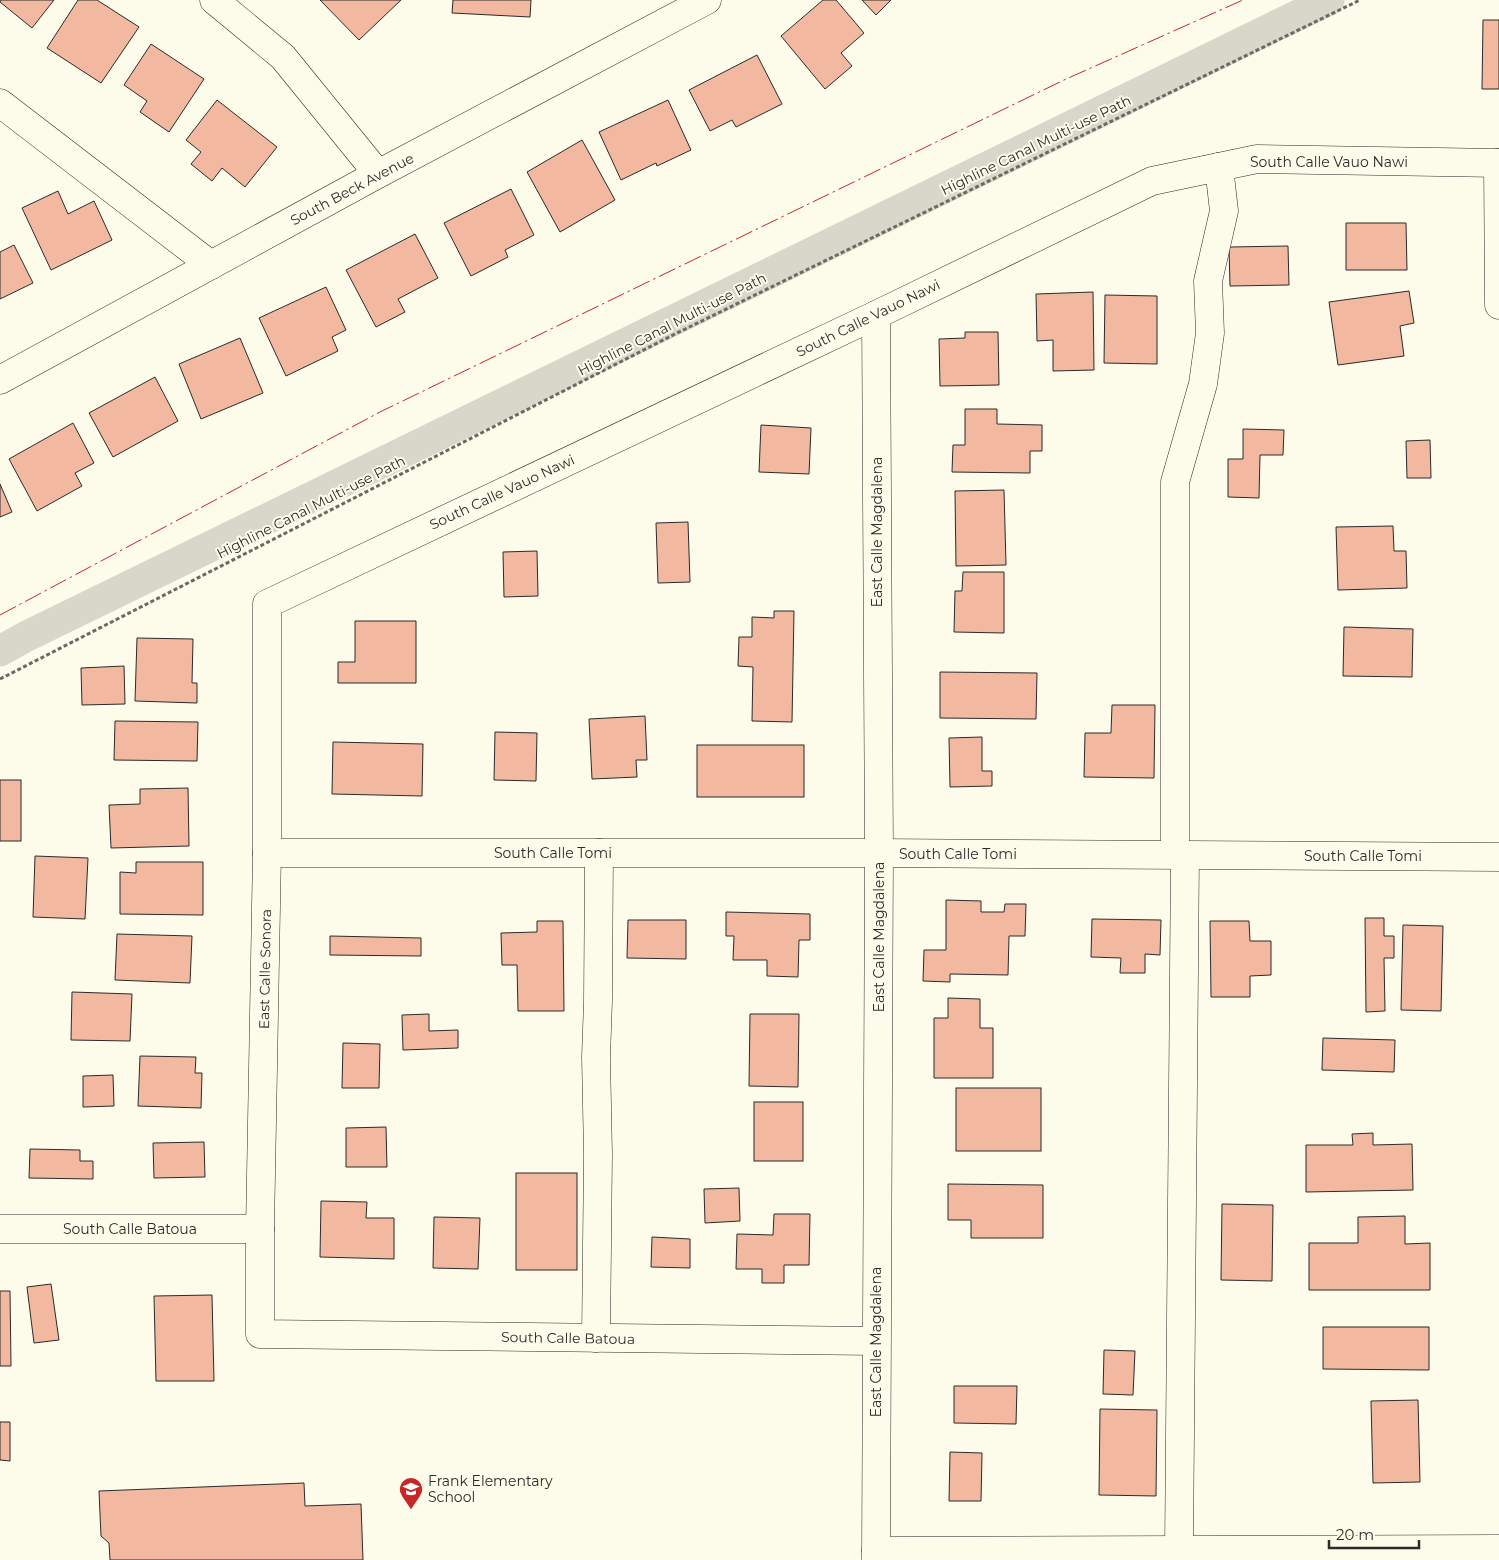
<svg xmlns="http://www.w3.org/2000/svg" width="1499" height="1560" font-family="Montserrat,sans-serif">
	<style>
		.lines { fill: none; stroke-linecap: round; stroke-linejoin: round }
		.canal { stroke: #d8d7c9; stroke-width: 31 }
		.building { fill: #f2b8a0; stroke: #2b2b2b }
		.minor-casing { stroke: #2b2b2b; stroke-width: 29 }
		.path { stroke: #6a6964; stroke-width: 3; stroke-dasharray: 4 2.5; stroke-linecap: butt }
		.minor { stroke: #fdfbea; stroke-width: 28 }
		.power { stroke: #c62828; stroke-width: 1; stroke-dasharray: 18 4 2.5 4; stroke-linecap: butt }
		.labels { text-anchor: middle; dominant-baseline: central; stroke-width: 4; stroke-linejoin: round; paint-order: stroke }
		.street-label { font-size: 14px; fill: #2b2b2b; stroke: #fdfbea }
		.poi-label { font-size: 14px; fill: #2b2b2b; stroke: #fdfbea; text-anchor: start }
	</style>
	<rect width="100%" height="100%" fill="#fdfbea"/>
	<g class="lines">
		<polyline class="canal" points="0,651 25,637 1329,0"/>
	</g>
	<g class="building">
		<polygon points="1,0 54,0 32,28 0,2"/>
		<polygon points="78,0 97,0 139,27 101,83 47,48"/>
		<polygon points="320,0 401,0 359,40"/>
		<polygon points="453,0 531,0 530,17 452,13"/>
		<polygon points="823,0 836,0 864,33 841,53 852,66 825,89 781,36"/>
		<polygon points="862,0 891,0 876,15"/>
		<polygon points="1483,20 1499,20 1499,89 1482,89"/>
		<polygon points="151,44 204,79 169,132 140,112 147,101 124,85"/>
		<polygon points="757,55 782,104 736,127 732,120 710,131 689,90"/>
		<polygon points="217,100 277,147 245,187 222,168 212,181 191,164 201,152 186,140"/>
		<polygon points="668,100 691,150 657,166 656,163 621,180 599,132"/>
		<polygon points="582,140 615,200 560,232 527,172"/>
		<polygon points="511,189 534,235 505,250 508,257 471,276 444,223"/>
		<polygon points="58,191 68,214 94,201 112,240 51,270 22,208"/>
		<polygon points="1346,223 1406,223 1407,270 1346,270"/>
		<polygon points="415,234 438,278 398,299 405,312 376,327 346,270"/>
		<polygon points="14,245 33,283 0,299 0,252"/>
		<polygon points="1288,246 1289,285 1230,286 1229,247"/>
		<polygon points="326,287 346,330 332,337 338,351 286,376 259,318"/>
		<polygon points="1409,291 1414,323 1400,326 1404,356 1338,365 1329,302"/>
		<polygon points="1093,292 1094,370 1053,371 1053,340 1037,341 1036,294"/>
		<polygon points="1105,295 1157,296 1157,364 1104,363"/>
		<polygon points="965,332 998,332 999,385 940,386 939,339 965,338"/>
		<polygon points="240,338 263,393 201,419 179,364"/>
		<polygon points="155,377 178,421 113,457 89,413"/>
		<polygon points="965,409 997,409 997,424 1042,425 1042,451 1030,451 1030,473 952,472 953,445 965,445"/>
		<polygon points="73,423 94,463 75,473 82,486 37,511 9,459"/>
		<polygon points="761,425 811,428 809,474 759,472"/>
		<polygon points="1243,429 1284,430 1283,455 1260,455 1259,498 1228,497 1228,459 1243,459"/>
		<polygon points="1430,440 1431,478 1407,478 1406,441"/>
		<polygon points="0,484 12,512 0,517"/>
		<polygon points="1004,490 1006,565 956,566 955,491"/>
		<polygon points="688,522 690,582 658,583 656,523"/>
		<polygon points="1393,526 1394,551 1406,551 1407,588 1338,590 1336,527"/>
		<polygon points="537,551 538,596 504,597 503,552"/>
		<polygon points="963,572 1004,572 1004,633 954,632 955,591 962,591"/>
		<polygon points="774,611 794,611 792,722 752,721 753,667 738,666 739,637 752,637 752,617 774,618"/>
		<polygon points="355,621 416,621 416,683 338,683 338,662 355,662"/>
		<polygon points="1344,627 1413,629 1412,677 1343,676"/>
		<polygon points="137,638 193,639 192,683 197,683 197,703 135,701"/>
		<polygon points="124,666 125,704 82,705 81,668"/>
		<polygon points="940,672 1037,673 1036,719 940,718"/>
		<polygon points="1112,705 1155,705 1154,778 1084,777 1085,733 1111,733"/>
		<polygon points="645,716 647,760 636,760 637,777 592,779 589,719"/>
		<polygon points="115,721 198,722 197,761 114,760"/>
		<polygon points="495,732 537,733 536,781 494,780"/>
		<polygon points="982,737 982,771 992,771 992,786 950,787 949,738"/>
		<polygon points="333,742 423,744 422,796 332,794"/>
		<rect x="697" y="745" width="107" height="52"/>
		<rect x="0" y="780" width="21" height="61"/>
		<polygon points="188,788 189,846 111,848 109,805 140,804 140,789"/>
		<polygon points="35,856 88,858 85,919 33,917"/>
		<polygon points="136,862 203,862 203,915 120,914 120,872 136,873"/>
		<polygon points="946,900 981,901 981,912 1004,912 1005,904 1026,904 1025,936 1009,936 1008,975 950,974 950,982 923,981 924,950 946,950"/>
		<polygon points="726,912 810,914 810,940 799,940 798,977 767,976 767,960 733,960 734,936 726,936"/>
		<polygon points="1365,918 1384,918 1384,936 1394,936 1394,958 1384,958 1385,1011 1366,1012"/>
		<polygon points="1092,919 1161,920 1160,955 1145,954 1145,973 1120,973 1121,958 1091,957"/>
		<polygon points="628,920 686,920 686,959 627,958"/>
		<polygon points="537,921 563,921 564,1011 518,1011 517,965 502,965 501,933 537,932"/>
		<polygon points="1210,921 1249,921 1250,941 1271,941 1271,975 1250,976 1250,997 1211,997"/>
		<polygon points="1403,925 1443,926 1441,1011 1401,1010"/>
		<polygon points="117,934 192,936 190,983 115,980"/>
		<polygon points="330,936 421,938 421,956 330,955"/>
		<polygon points="72,992 132,994 130,1041 71,1040"/>
		<polygon points="948,998 980,999 980,1028 993,1028 993,1078 934,1078 934,1018 948,1018"/>
		<polygon points="429,1014 429,1031 458,1030 458,1048 403,1050 402,1015"/>
		<polygon points="750,1014 799,1014 798,1087 749,1086"/>
		<polygon points="1323,1038 1395,1040 1394,1072 1322,1070"/>
		<polygon points="343,1043 380,1044 379,1088 342,1088"/>
		<polygon points="140,1056 196,1057 195,1073 202,1073 201,1108 138,1106"/>
		<polygon points="113,1075 114,1106 83,1107 83,1076"/>
		<rect x="956" y="1088" width="85" height="63"/>
		<rect x="754" y="1102" width="49" height="59"/>
		<polygon points="386,1127 387,1167 346,1167 346,1128"/>
		<polygon points="1373,1133 1373,1145 1412,1144 1413,1190 1306,1192 1306,1145 1353,1145 1352,1134"/>
		<polygon points="204,1142 205,1177 154,1178 153,1143"/>
		<polygon points="30,1149 80,1150 80,1161 93,1161 93,1179 29,1178"/>
		<rect x="516" y="1173" width="61" height="97"/>
		<polygon points="948,1184 1043,1185 1043,1238 971,1238 971,1220 948,1220"/>
		<polygon points="739,1188 740,1221 705,1223 704,1189"/>
		<polygon points="321,1201 367,1202 366,1218 394,1218 394,1259 320,1257"/>
		<polygon points="1222,1204 1273,1205 1272,1281 1221,1280"/>
		<polygon points="774,1214 810,1214 809,1265 784,1265 784,1283 762,1283 762,1269 736,1269 737,1234 773,1235"/>
		<polygon points="1405,1216 1405,1244 1430,1243 1430,1290 1309,1290 1309,1243 1358,1243 1358,1217"/>
		<polygon points="434,1217 480,1218 478,1269 433,1268"/>
		<polygon points="652,1237 690,1239 690,1268 651,1267"/>
		<polygon points="51,1284 59,1340 34,1343 27,1287"/>
		<polygon points="0,1291 10,1291 11,1366 0,1366"/>
		<polygon points="212,1295 214,1381 156,1381 154,1296"/>
		<polygon points="1323,1327 1429,1327 1429,1370 1323,1369"/>
		<polygon points="1104,1350 1135,1351 1133,1395 1103,1394"/>
		<polygon points="954,1386 1017,1386 1016,1424 954,1423"/>
		<polygon points="1418,1400 1420,1482 1373,1483 1371,1401"/>
		<polygon points="1100,1409 1157,1410 1156,1496 1099,1495"/>
		<polygon points="0,1422 10,1422 10,1461 0,1460"/>
		<polygon points="950,1452 982,1453 981,1501 949,1501"/>
		<polygon points="304,1483 305,1506 361,1504 363,1560 110,1560 109,1543 101,1536 99,1491"/>
	</g>
	<g class="lines">
		<g class="minor-casing">
			<g id="minor">
				<polyline points="214,0 283,57 378,174"/>
				<polyline points="0,103 211,265"/>
				<polyline points="1498,163 1499,305"/>
				<polyline points="876,315 879,853 876,1560"/>
				<polyline points="0,380 378,174 707,0"/>
				<polyline points="267,853 879,853 1499,857"/>
				<polyline points="1175,855 1175,482 1203,384 1210,333 1208,281 1224,211 1219,167"/>
				<polyline points="0,1229 260,1229"/>
				<polyline points="596,1338 598,1154 596,1057 598,1001 599,853"/>
				<polyline points="876,1341 260,1334 260,1229 267,853 267,604 876,315 1152,181 1257,159 1499,163"/>
				<polyline points="1179,1550 1185,855"/>
				<polyline points="876,1551 1499,1549"/>
			</g>
		</g>
		<polyline class="path" points="0,679 675,334 1360,0"/>
		<use href="#minor" class="minor"/>
		<polyline class="power" points="0,615 380,412 1064,80 1243,0"/>
	</g>
	<defs>
		<g id="school-pin" transform="scale(1.25)"><path d="M0 17L-7.5 6A9.5 9.5 0 1 1 7.5 6Z" fill="#c62828" stroke="#fdfbea"/><path d="M0-5L7-2L0 1L-7-2ZM-4 1L0 2.5L4 1V4Q0 6-4 4Z" fill="#fff"/></g>
	</defs>
	<g fill-rule="evenodd">
		<use href="#school-pin" x="411" y="1489"/>
	</g>
	<g class="labels">
		<g class="street-label">
			<text transform="translate(1036 145) rotate(-26)">Highline Canal Multi-use Path</text>
			<text x="1329" y="162">South Calle Vauo Nawi</text>
			<text transform="translate(352 189) rotate(-28)">South Beck Avenue</text>
			<text transform="translate(868 318) rotate(-26)">South Calle Vauo Nawi</text>
			<text transform="translate(672 324) rotate(-27)">Highline Canal Multi-use Path</text>
			<text transform="translate(502 492) rotate(-25)">South Calle Vauo Nawi</text>
			<text transform="translate(311 507) rotate(-27)">Highline Canal Multi-use Path</text>
			<text transform="translate(877 532) rotate(-90)">East Calle Magdalena</text>
			<text x="553" y="853">South Calle Tomi</text>
			<text x="958" y="854">South Calle Tomi</text>
			<text x="1363" y="856">South Calle Tomi</text>
			<text transform="translate(879 937) rotate(-90)">East Calle Magdalena</text>
			<text transform="translate(265 969) rotate(-89)">East Calle Sonora</text>
			<text x="130" y="1229">South Calle Batoua</text>
			<text transform="translate(568 1338) rotate(1)">South Calle Batoua</text>
			<text transform="translate(876 1342) rotate(-90)">East Calle Magdalena</text>
		</g>
		<g class="poi-label">
			<text x="428" y="1481">Frank Elementary<tspan x="428" dy="16">School</tspan></text>
		</g>
	</g>
	<path d="M1329 1540v8h90v-8" fill="none" stroke="#2b2b2b" stroke-width="2.5"/>
	<text x="1336" y="1540" font-size="15" fill="#2b2b2b" stroke="#fdfbea" stroke-width="4" paint-order="stroke">20 m</text>
</svg>
